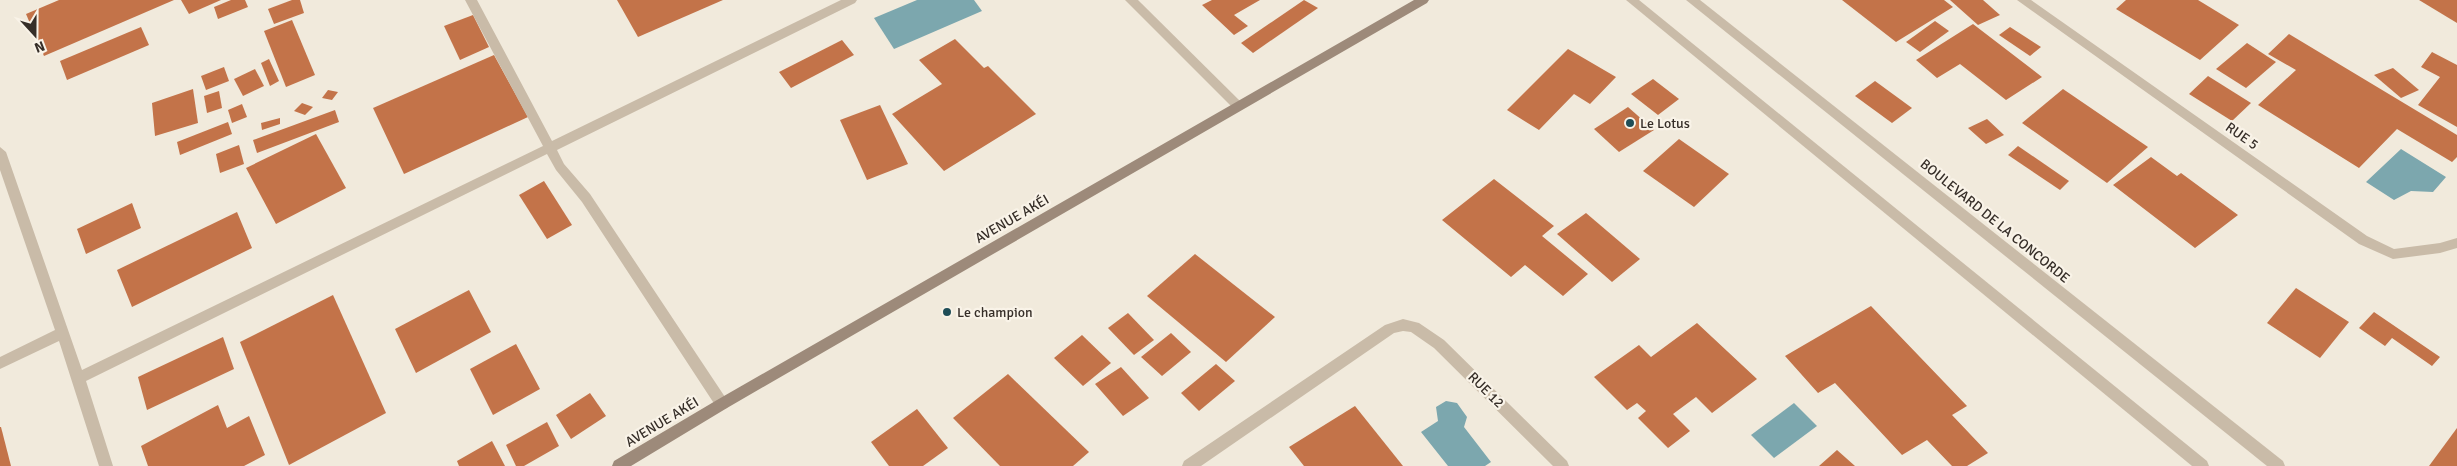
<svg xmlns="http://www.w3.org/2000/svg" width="2457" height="466" font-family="Signika,sans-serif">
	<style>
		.water { fill: #7ca7ae }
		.building { fill: #c37349 }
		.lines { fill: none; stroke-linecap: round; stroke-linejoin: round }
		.street { fill: #c9bba8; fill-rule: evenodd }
		.secondary { fill: #9d8a7a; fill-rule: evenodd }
		.poi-dot { fill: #1f4d57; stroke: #f9f3e8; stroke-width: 2 }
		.labels { text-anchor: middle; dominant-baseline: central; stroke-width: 4.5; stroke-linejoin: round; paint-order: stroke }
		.poi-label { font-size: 14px; fill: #362e28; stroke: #f9f3e8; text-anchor: start }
		.street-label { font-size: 14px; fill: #362e28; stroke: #f9f3e8 }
	</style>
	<rect width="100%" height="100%" fill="#f1eadc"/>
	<g class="water">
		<polygon points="917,0 974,0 982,11 894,49 874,18"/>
		<polygon points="2401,149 2446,177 2433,192 2411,191 2394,200 2366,182"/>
		<polygon points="1446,401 1457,403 1467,417 1464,427 1491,462 1485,466 1448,466 1421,432 1438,421 1436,407"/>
		<polygon points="1794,403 1817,426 1774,458 1751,435"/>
	</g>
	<g class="building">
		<polygon points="59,0 174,0 44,56 26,14"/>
		<polygon points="181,0 221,0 189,14"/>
		<polygon points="231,0 245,0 248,7 218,19 214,7"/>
		<polygon points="292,0 300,0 304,13 274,24 268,9"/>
		<polygon points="617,0 723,0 638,37"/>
		<polygon points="1212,0 1260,0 1234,15 1248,26 1234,35 1202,5"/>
		<polygon points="1304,0 1318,8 1253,53 1241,43"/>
		<polygon points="1842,0 1944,0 1953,7 1896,42"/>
		<polygon points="1950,0 1983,0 2000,15 1978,25"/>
		<polygon points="2126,0 2198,0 2239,25 2200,60 2116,9"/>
		<polygon points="2419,0 2457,0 2457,23"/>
		<polygon points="473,15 489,47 460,60 444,26"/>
		<polygon points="292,20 315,75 286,87 264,31"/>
		<polygon points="1935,21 1949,31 1920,52 1906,42"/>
		<polygon points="1973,24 2042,77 2006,100 1960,64 1937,78 1916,60"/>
		<polygon points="141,27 149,45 67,80 60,61"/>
		<polygon points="2010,27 2041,47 2030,56 1999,35"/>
		<polygon points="2289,34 2457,135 2457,157 2452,162 2397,129 2359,168 2258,105 2296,70 2268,54"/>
		<polygon points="955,39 984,68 988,66 1036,114 944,171 892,114 942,84 919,60"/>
		<polygon points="842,40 854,55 791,88 779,72"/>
		<polygon points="2247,43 2276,62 2246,88 2216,69"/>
		<polygon points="1568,49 1616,77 1590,104 1574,94 1539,130 1507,110"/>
		<polygon points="2432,52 2457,65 2457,127 2418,105 2440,77 2421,67"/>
		<polygon points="494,55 528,117 404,174 373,108"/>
		<polygon points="269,59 279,81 270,86 261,63"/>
		<polygon points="224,67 229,81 206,90 201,76"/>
		<polygon points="2393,68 2419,90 2401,98 2374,75"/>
		<polygon points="255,69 264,86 243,96 234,79"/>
		<polygon points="2208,76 2251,103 2232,121 2189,94"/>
		<polygon points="1653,79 1679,99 1658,115 1631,94"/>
		<polygon points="1875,81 1912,108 1892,123 1855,96"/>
		<polygon points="193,89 198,123 155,136 152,103"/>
		<polygon points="2063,89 2148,147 2107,183 2022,123"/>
		<polygon points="328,90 338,92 332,100 322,98"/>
		<polygon points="219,91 222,108 207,113 204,96"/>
		<polygon points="302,103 313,107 305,115 294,111"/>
		<polygon points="242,104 247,117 232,123 228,110"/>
		<polygon points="880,105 908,164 867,180 840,120"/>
		<polygon points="1628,107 1654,130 1619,152 1594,129"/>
		<polygon points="335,110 339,122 257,153 253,140"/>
		<polygon points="280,118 280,124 262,130 261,123"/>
		<polygon points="1987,119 2004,135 1986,144 1968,128"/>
		<polygon points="228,122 232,134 180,155 177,142"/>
		<polygon points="316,134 346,188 276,224 246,168"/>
		<polygon points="1679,139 1729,174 1694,207 1643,171"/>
		<polygon points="239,145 244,164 220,173 216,154"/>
		<polygon points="2018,146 2069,181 2060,190 2008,155"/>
		<polygon points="2151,157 2177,176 2181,173 2238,215 2195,248 2113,185"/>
		<polygon points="1494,179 1554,226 1542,236 1588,274 1563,296 1525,265 1511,277 1442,220"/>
		<polygon points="544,181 572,225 547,239 519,195"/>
		<polygon points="132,203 141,228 86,254 77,229"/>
		<polygon points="237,212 252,248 132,307 117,270"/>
		<polygon points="1586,213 1640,259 1612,282 1557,234"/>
		<polygon points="1195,254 1275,317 1226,362 1147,296"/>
		<polygon points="2296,288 2349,322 2320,358 2267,323"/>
		<polygon points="469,290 491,332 416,373 395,329"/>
		<polygon points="333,295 386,413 289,465 240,342"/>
		<polygon points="1871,306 1967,406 1952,415 1988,453 1967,466 1952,466 1927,440 1902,455 1835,383 1818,393 1785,356"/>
		<polygon points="2374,312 2440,357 2432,366 2392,338 2385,346 2359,328"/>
		<polygon points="1128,313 1154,340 1134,355 1108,328"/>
		<polygon points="1697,323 1757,379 1712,413 1696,397 1673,414 1690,431 1668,448 1638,418 1646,411 1637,403 1627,410 1594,377 1639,345 1651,357"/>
		<polygon points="1171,333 1191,352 1162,376 1141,357"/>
		<polygon points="1082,335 1111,363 1083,386 1054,358"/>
		<polygon points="223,337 234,369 147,410 138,377"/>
		<polygon points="516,344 540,389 493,415 470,369"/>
		<polygon points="1216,364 1235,381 1199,411 1181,393"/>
		<polygon points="1121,367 1149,398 1123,416 1095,384"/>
		<polygon points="1008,374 1089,452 1073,466 1000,466 953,418"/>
		<polygon points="590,393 606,416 571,439 556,415"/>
		<polygon points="218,405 227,428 249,416 265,455 244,466 148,466 141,446"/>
		<polygon points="1355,406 1403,466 1304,466 1289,447"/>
		<polygon points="917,409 948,448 923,466 889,466 871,442"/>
		<polygon points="547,422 559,446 524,466 516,466 506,445"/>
		<polygon points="0,427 1,427 11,466 0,466"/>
		<polygon points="2457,428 2457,466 2429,466"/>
		<polygon points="492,441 505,466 459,466 457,461"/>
		<polygon points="1837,450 1855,466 1819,466"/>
	</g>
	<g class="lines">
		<g class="street">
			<polygon points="465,0 477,0 552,141 841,0 857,0 855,3 557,150 564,164 590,194 727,400 729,404 727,408 722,410 717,408 582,202 556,170 547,154 86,381 113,466 99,466 59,341 0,369 0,357 55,330 0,170 0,147 6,152 82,370 543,146"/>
			<polygon points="1125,0 1138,0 1242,103 1244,106 1242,109 1234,109"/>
			<polygon points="1626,0 1639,0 2207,461 2209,466 2192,466"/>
			<polygon points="1686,0 1700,0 2283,461 2285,466 2267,466"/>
			<polygon points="2017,0 2031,0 2367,236 2394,249 2440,243 2457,238 2457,248 2440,253 2393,259 2359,244"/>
			<polygon points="1403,319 1419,323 1444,340 1567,461 1569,466 1553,466 1434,348 1411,332 1403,331 1394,333 1201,466 1182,466 1184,461 1385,325"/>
		</g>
		<polygon class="secondary" points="1414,0 1429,0 1427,3 727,408 631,466 612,466 614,461 717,400"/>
	</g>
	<g class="poi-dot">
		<circle cx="1630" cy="123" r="5"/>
		<circle cx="947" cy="312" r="5"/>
	</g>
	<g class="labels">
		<g class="poi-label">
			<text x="1640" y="123">Le Lotus</text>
			<text x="957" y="312">Le champion</text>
		</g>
		<g class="street-label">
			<text transform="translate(2242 136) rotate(35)">RUE 5</text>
			<text transform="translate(1012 219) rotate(-30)">AVENUE AKÉI</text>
			<text transform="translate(1995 221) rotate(39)">BOULEVARD DE LA CONCORDE</text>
			<text transform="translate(1486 390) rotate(45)">RUE 12</text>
			<text transform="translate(662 422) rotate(-31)">AVENUE AKÉI</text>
		</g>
	</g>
	<g transform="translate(35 35) rotate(159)" stroke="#f9f3e8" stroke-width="4" paint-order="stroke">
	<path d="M0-4L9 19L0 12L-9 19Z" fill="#362e28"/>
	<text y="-8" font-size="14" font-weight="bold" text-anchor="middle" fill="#362e28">N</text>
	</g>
</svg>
